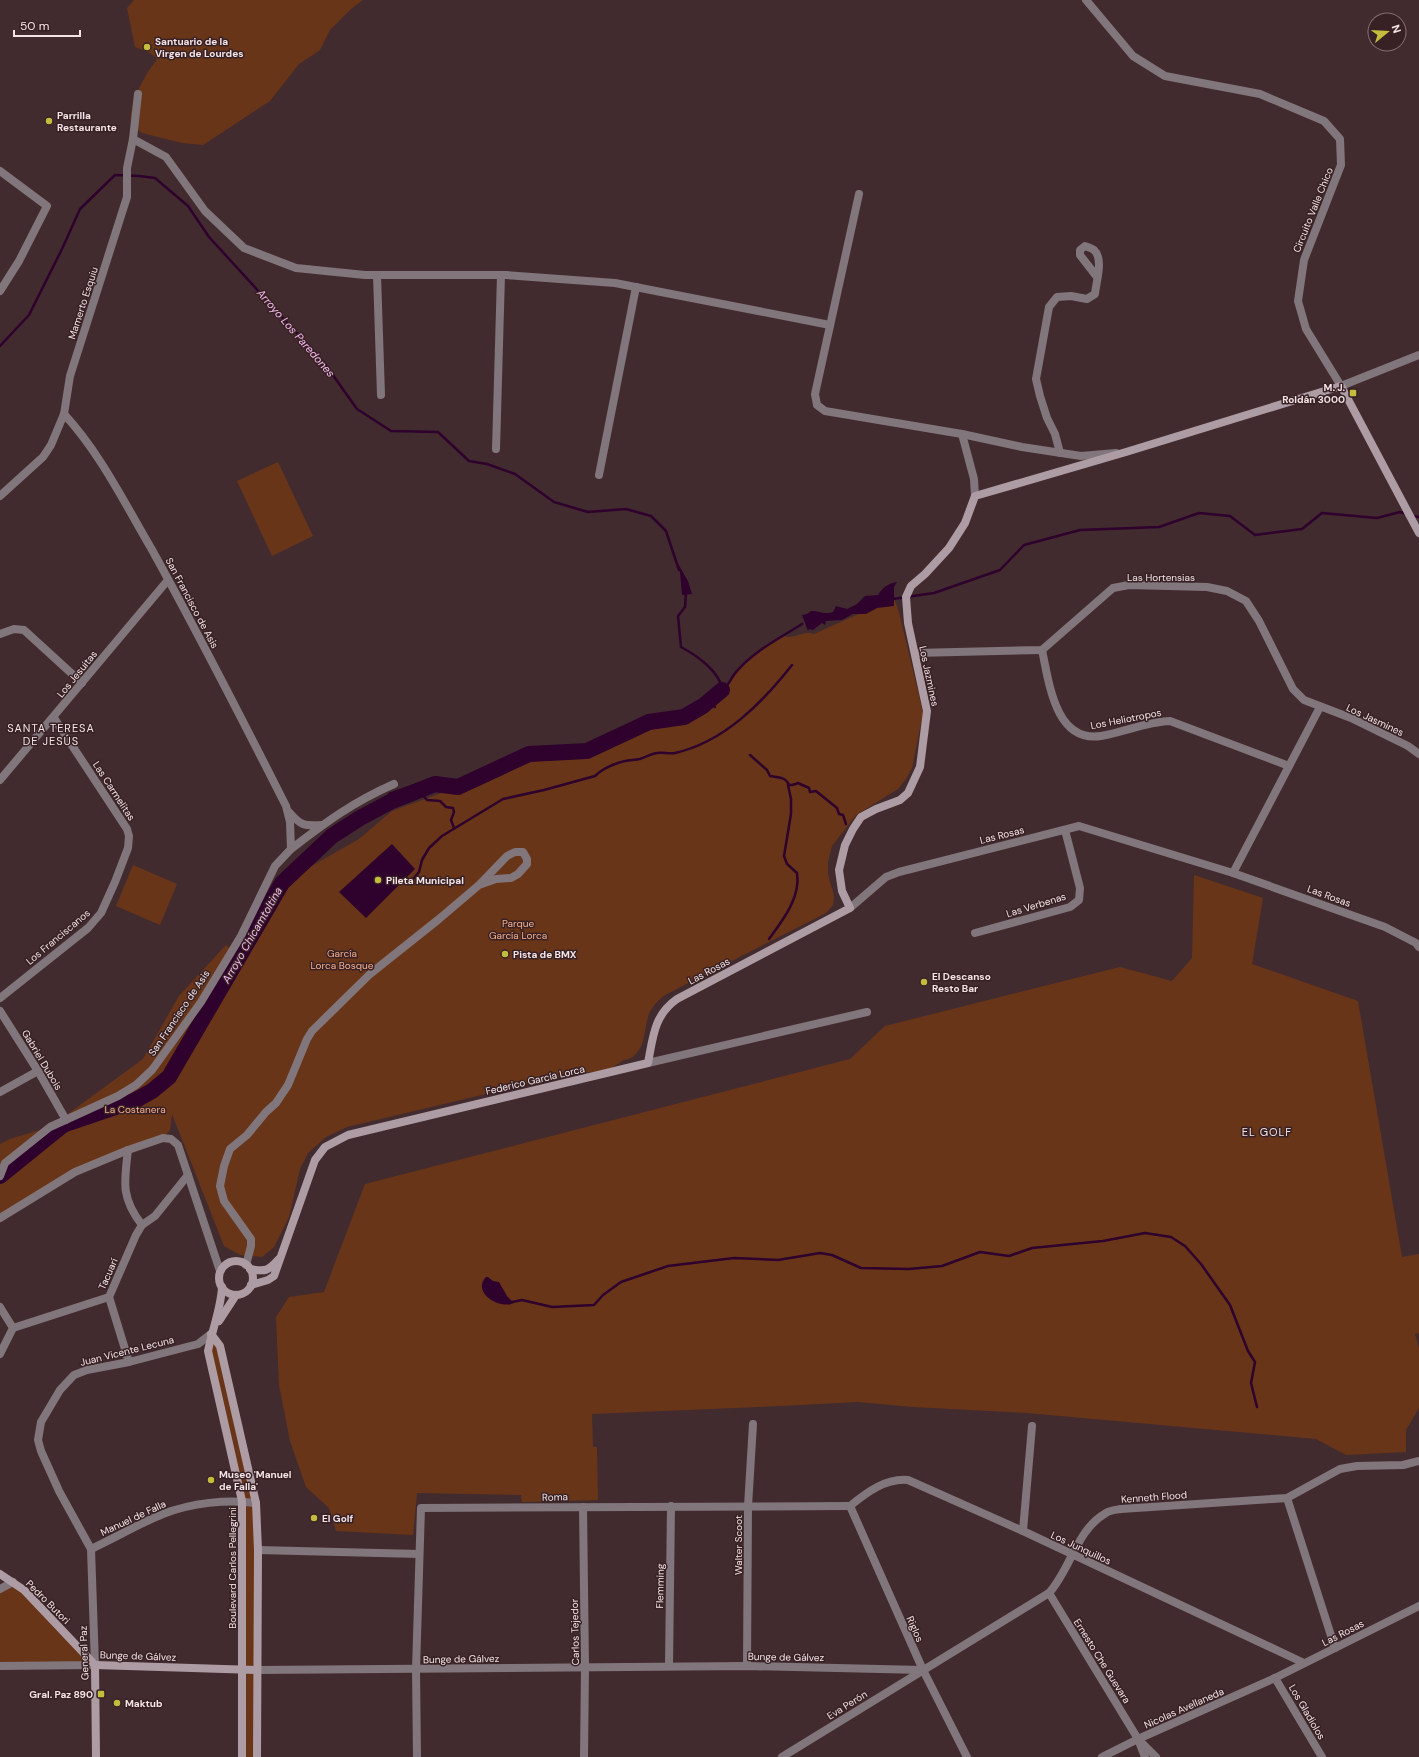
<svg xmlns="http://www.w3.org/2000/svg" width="1419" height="1757" font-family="'DM Sans',sans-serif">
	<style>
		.green { fill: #693518 }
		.water { fill: #2e022d }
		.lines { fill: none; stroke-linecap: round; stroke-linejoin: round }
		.stream { stroke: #2e022d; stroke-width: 2.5 }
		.river { stroke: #2e022d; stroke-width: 16 }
		.street { stroke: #81767b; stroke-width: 8 }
		.secondary { stroke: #ae9ca4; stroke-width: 8 }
		.poi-dot { fill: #c4bc3d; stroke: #372125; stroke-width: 1.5 }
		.labels { text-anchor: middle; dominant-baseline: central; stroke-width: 3; stroke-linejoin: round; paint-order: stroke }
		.poi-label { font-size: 10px; font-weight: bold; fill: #f4e4e6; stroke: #372125; text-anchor: start }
		.street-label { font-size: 10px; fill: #f4e4e6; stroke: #372125 }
		.park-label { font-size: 10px; fill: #f8b08c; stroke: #372125 }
		.water-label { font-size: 11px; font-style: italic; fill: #fabef4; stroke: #372125 }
		.neighbourhood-label { font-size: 11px; letter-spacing: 1px; fill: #f4e4e6; stroke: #372125 }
	</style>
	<rect width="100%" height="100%" fill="#422b2e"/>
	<g class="green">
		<path d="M134,0H363L351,9L330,30L320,50L299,64L270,101L203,145L182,143L142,133L131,124C128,106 145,73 157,60C153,52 142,50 135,47L127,8Z"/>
		<polygon points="278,462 313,536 272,556 237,481"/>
		<path d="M894,598L899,612L923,713L912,768L906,779L898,789L856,815L832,846L828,862V874L834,896L833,905L826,913L665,995C643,1012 649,1021 642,1044C640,1049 636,1055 631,1058C628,1060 624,1059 622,1061C610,1071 597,1072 581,1073L578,1072L347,1127L326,1137L308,1153L300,1169L289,1217L274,1247L262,1257L240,1255L224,1246L172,1114L170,1130L163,1138L75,1172L0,1223V1144L10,1139L50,1127L143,1059L179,996L226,945L239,956L234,975L282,883L359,839L392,811L458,787L529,754L587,751L649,722L684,717L703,706L726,689L736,671L760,650L784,636C794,640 803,630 814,634Z"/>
		<polygon points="133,865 177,884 160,925 116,906"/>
		<polygon points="1194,875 1263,898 1252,964 1358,1001 1402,1257 1419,1254 1419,1333 1415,1334 1419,1349 1419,1408 1406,1430 1406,1452 1346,1455 1316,1439 1027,1413 913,1407 858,1402 781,1406 592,1414 593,1447 597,1447 598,1500 522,1502 521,1495 417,1493 413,1535 336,1531 329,1508 306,1487 290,1441 279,1385 276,1317 289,1297 324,1292 365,1184 850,1059 885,1026 1120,967 1172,981 1192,958"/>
		<polygon points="211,1334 220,1346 256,1503 257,1757 242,1757 242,1501 208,1351"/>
		<polygon points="13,1582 95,1665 0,1666 0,1589"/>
	</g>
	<g class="water">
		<polygon points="677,562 688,581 692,594 682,595 680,572"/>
		<path d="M897,582L894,587V606L877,608L866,614H853L842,620L826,621L825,625L822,623L813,630L809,629L808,631L802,615L807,614L811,611C819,611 825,615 833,612L836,606L847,609L857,604L865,596L878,595C883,587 887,584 897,582Z"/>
		<polygon points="434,777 436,790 394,807 388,793"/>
		<polygon points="392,844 415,869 366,918 339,892"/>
		<path d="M486,1277H488L493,1281L499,1282L507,1296L514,1303C501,1310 471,1293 486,1277Z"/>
	</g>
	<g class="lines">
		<g class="stream">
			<polyline points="0,346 29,315 62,249 80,209 115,175 139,176 155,178 188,206 209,237 325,364 357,409 391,431 438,432 469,461 487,464 515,474 554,502 588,512 626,509 651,516 666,531 679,570"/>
			<polyline points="1412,516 1419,517"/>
			<path d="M686,592L685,607L678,616L681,647C696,655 721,672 722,690"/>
			<polyline points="893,599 934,593 1000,570 1024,545 1080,530 1159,527 1199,513 1230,516 1255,535 1302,529 1322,513 1377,518 1400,512 1407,514"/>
			<path d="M722,690C729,686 731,677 737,671C754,651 780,638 802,624"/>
			<polyline points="703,706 711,704 715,707"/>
			<path d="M750,755L767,770L770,776C775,777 780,777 784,779C791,783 785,788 798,783L809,788L810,792L816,791L837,808L839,814L843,815L846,824"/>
			<polyline points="421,793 427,800 440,801 446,807 453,808 454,812 451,820 454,828"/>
			<path d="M404,877L410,880L414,878L419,872L422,860L429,848L442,836L503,799L544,790L595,776C602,769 615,763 625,761C630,760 635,760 640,759C645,757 651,754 657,753C663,752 669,754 675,753C724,742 762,703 792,665"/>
			<path d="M769,939C783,920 801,897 797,873L787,864L784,856L791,814V799L788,785"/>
			<polyline points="512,1302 522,1300 552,1307 594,1305 603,1295 621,1282 668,1266 734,1258 778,1260 820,1253 832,1255 861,1268 909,1269 942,1266 980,1252 1009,1256 1032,1248 1103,1241 1145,1233 1171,1237 1185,1246 1201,1264 1230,1305 1248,1351 1255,1362 1251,1383 1257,1407"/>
		</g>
		<polyline class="river" points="0,1176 63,1125 136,1100 152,1091 169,1077 282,883 332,836 360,818 392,801 435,784 458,787 529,754 587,751 649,722 684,717 703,706 722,690"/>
		<g class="street">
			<polyline points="1086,0 1133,56 1165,76 1260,94 1324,121 1340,139 1341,165 1304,260 1298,301 1306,329 1341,386 1419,355"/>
			<polyline points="133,139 166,157 205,211 244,248 296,268 365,275 506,275 615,283 830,325"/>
			<polyline points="0,171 47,206 19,261 0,291"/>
			<polyline points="859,194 815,394 817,405 825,411 962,434 1022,447 1081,456 1116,453"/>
			<polyline points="377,275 381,395"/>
			<polyline points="962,434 974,479 975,496"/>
			<polyline points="496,449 501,275"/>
			<path d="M1060,453L1055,434L1047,418L1040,396L1036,379L1049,307L1057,297L1071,296L1087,299L1095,294C1096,282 1104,259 1094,250C1091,248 1087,247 1085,246L1080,250V255L1097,277"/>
			<polyline points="599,475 636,287"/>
			<polyline points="0,496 43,457 51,445 64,414 70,376 127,197 127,168 133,139 138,94"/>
			<polyline points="0,634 14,629 24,630 82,683"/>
			<path d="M1042,650C1049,682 1055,743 1101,736C1124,732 1146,722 1170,721L1289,766"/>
			<polyline points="915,653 1042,650 1113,588 1129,585 1207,587 1227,591 1246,601 1259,621 1293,689 1304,700 1351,718 1408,746 1419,754"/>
			<polyline points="0,780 168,580"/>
			<path d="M289,812C301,826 304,826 322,825"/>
			<path d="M291,849C326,822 353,802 394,784"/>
			<polyline points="1233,873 1320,707"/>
			<polyline points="850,908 886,877 899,872 1079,826 1233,873 1385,927 1416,943 1419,947"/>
			<polyline points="975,933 1070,907 1079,900 1080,888 1065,830"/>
			<polyline points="0,998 88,928 101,913 115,882 128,848 129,836 127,829 54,718"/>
			<polyline points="0,1011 38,1071 66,1120"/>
			<polyline points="648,1063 867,1012"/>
			<polyline points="0,1092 38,1071"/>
			<path d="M128,1150C124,1183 121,1198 142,1225"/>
			<path d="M0,1176L5,1163L50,1127L118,1096L136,1085L152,1070L201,1002L241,936L275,866L291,849L290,822L286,806C242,719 198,633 151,548C124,502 100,453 64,414"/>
			<polyline points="0,1218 75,1172 128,1150 163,1138 171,1139 178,1145 220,1271"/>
			<polyline points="246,1265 251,1246 251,1239 224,1201 220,1186 224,1166 230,1149 247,1135 266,1112 276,1103 288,1085 307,1039 312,1031 370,974 439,919 479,885 507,856 515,852 523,852 527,859 527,864 518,874 511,878 496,879 479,885"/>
			<polyline points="109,1297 129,1362"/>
			<polyline points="0,1307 13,1328"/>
			<polyline points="0,1354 13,1328 109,1297 136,1235 142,1225 155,1216 188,1175"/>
			<polyline points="1287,1498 1335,1648"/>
			<path d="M850,1506C867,1492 886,1478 908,1480L1023,1531L1304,1663"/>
			<polyline points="850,1506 923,1670 967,1757"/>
			<polyline points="583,1507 585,1667 584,1757"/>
			<polyline points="1023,1531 1032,1426"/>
			<path d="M91,1549C115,1538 138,1524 163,1514C191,1503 227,1499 256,1503"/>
			<polyline points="258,1550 419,1554"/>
			<polyline points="0,1589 13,1582"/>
			<polyline points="1049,1593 1138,1739 1145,1757"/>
			<polyline points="0,1666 95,1665 91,1549 59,1491 41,1451 38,1440 41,1422 60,1390 74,1375 87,1370 129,1362 198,1344 211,1334"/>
			<polyline points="669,1666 671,1506"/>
			<polyline points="747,1666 748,1506 753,1424"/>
			<polyline points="257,1670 747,1666 922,1670"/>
			<polyline points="1275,1678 1322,1757"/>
			<polyline points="1140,1741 1156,1757"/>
			<polyline points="417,1757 416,1669 421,1508 850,1506"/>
			<path d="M782,1757L1049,1593C1071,1569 1076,1530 1106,1513C1110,1510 1116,1510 1121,1509L1287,1498L1340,1469L1357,1466L1403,1465L1419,1461"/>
			<polyline points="1102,1757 1138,1739 1275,1678 1419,1606"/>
		</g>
		<g class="secondary">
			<circle cx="236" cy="1278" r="17"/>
			<path d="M250,1269C266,1272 268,1271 279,1259"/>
			<path d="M251,1285L268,1280L274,1276L315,1160L325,1147L348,1135L648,1063C653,1037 654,1015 677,999L850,908L842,891L839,870L845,845L853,829L861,817L876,809L900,800L908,793L920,767L927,711L908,623L906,597L911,586L925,574L949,548L965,523L975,496L1126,452L1341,386L1419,533"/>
			<path d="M222,1287C221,1309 212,1330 208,1351L242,1501V1757"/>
			<polyline points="219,1321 236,1295"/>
			<polyline points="211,1334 220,1346 256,1503 258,1550 257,1757"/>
			<polyline points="0,1574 24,1590 95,1665"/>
			<polyline points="95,1665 257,1670"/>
			<polyline points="95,1665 96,1757"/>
		</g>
	</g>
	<g class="poi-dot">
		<circle cx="147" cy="47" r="4"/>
		<circle cx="49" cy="121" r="4"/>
		<rect x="1349" y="389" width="8" height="8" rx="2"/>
		<circle cx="378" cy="880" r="4"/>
		<circle cx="505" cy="954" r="4"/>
		<circle cx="924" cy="982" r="4"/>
		<circle cx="211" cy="1480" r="4"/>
		<circle cx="314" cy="1518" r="4"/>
		<rect x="97" y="1690" width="8" height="8" rx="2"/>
		<circle cx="117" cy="1703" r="4"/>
	</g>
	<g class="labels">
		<g class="poi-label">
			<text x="155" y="41">Santuario de la<tspan x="155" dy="12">Virgen de Lourdes</tspan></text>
			<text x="57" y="115">Parrilla<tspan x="57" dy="12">Restaurante</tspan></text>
			<text x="1345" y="387" text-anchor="end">M. J.<tspan x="1345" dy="12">Roldán 3000</tspan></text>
			<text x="386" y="880">Pileta Municipal</text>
			<text x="513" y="954">Pista de BMX</text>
			<text x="932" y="976">El Descanso<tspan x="932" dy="12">Resto Bar</tspan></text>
			<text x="219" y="1474">Museo 'Manuel<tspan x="219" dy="12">de Falla'</tspan></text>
			<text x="322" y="1518">El Golf</text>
			<text x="93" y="1694" text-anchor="end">Gral. Paz 890</text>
			<text x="125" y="1703">Maktub</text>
		</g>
		<g class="street-label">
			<text transform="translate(1313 210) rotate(-68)">Circuito Valle Chico</text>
			<text transform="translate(83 303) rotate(-72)">Mamerto Esquiu</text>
			<text x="1161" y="577">Las Hortensias</text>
			<text transform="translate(192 603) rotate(62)">San Francisco de Asis</text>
			<text transform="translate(77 674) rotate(-51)">Los Jesuitas</text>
			<text transform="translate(929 676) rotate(78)">Los Jazmines</text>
			<text transform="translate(1126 719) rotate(-11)">Los Heliotropos</text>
			<text transform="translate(1375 720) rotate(25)">Los Jasmines</text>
			<text transform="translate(114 791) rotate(57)">Las Carmelitas</text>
			<text transform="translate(1002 835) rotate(-14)">Las Rosas</text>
			<text transform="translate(1329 896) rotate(20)">Las Rosas</text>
			<text transform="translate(1036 905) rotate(-17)">Las Verbenas</text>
			<text transform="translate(58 937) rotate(-40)">Los Franciscanos</text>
			<text transform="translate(709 971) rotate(-28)">Las Rosas</text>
			<text transform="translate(179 1013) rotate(-56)">San Francisco de Asis</text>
			<text transform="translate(42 1060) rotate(59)">Gabriel Dubois</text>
			<text transform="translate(535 1080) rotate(-13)">Federico García Lorca</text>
			<text transform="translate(108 1274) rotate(-66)">Tacuarí</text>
			<text transform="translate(127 1351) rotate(-14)">Juan Vicente Lecuna</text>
			<text transform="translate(555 1497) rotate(-1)">Roma</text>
			<text transform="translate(1154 1497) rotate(-4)">Kenneth Flood</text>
			<text transform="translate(133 1518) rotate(-25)">Manuel de Falla</text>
			<text transform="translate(738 1545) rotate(-90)">Walter Scoot</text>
			<text transform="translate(1081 1548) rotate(25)">Los Junquillos</text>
			<text transform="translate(232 1568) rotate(-90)">Boulevard Carlos Pellegrini</text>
			<text transform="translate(660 1586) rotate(-89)">Flemming</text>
			<text transform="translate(48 1602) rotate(45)">Pedro Butori</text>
			<text transform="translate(915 1629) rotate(66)">Riglos</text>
			<text transform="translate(575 1632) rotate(-91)">Carlos Tejedor</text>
			<text transform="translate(1343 1633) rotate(-27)">Las Rosas</text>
			<text transform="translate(84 1653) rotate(-92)">General Paz</text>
			<text transform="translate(138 1656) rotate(2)">Bunge de Gálvez</text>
			<text transform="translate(786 1657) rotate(1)">Bunge de Gálvez</text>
			<text transform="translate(461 1659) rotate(-1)">Bunge de Gálvez</text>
			<text transform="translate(1102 1661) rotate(58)">Ernesto Che Guevara</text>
			<text transform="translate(847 1705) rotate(-32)">Eva Perón</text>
			<text transform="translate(1184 1708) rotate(-24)">Nicolas Avellaneda</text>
			<text transform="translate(1307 1712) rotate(60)">Los Gladiolos</text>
		</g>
		<g class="park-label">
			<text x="518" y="923">Parque<tspan x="518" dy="12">García Lorca</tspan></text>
			<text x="342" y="953">García<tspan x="342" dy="12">Lorca Bosque</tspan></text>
			<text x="135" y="1109">La Costanera</text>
		</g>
		<g class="water-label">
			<text transform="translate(296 333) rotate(49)">Arroyo Los Paredones</text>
			<text transform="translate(252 935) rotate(-60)">Arroyo Chicamtoltina</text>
		</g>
		<g class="neighbourhood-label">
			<text x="51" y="728">SANTA TERESA<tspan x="51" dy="13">DE JESÚS</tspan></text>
			<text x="1267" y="1132">EL GOLF</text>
		</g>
	</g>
	<g transform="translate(1387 32) rotate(72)"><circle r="19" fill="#372125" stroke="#836f72"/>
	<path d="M0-3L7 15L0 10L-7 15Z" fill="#c4bc3d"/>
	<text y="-6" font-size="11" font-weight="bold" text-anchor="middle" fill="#f4e4e6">N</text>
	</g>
	<path d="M14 30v6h66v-6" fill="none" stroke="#f4e4e6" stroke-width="2"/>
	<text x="20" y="30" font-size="12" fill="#f4e4e6" stroke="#372125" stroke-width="3" paint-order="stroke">50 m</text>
</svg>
